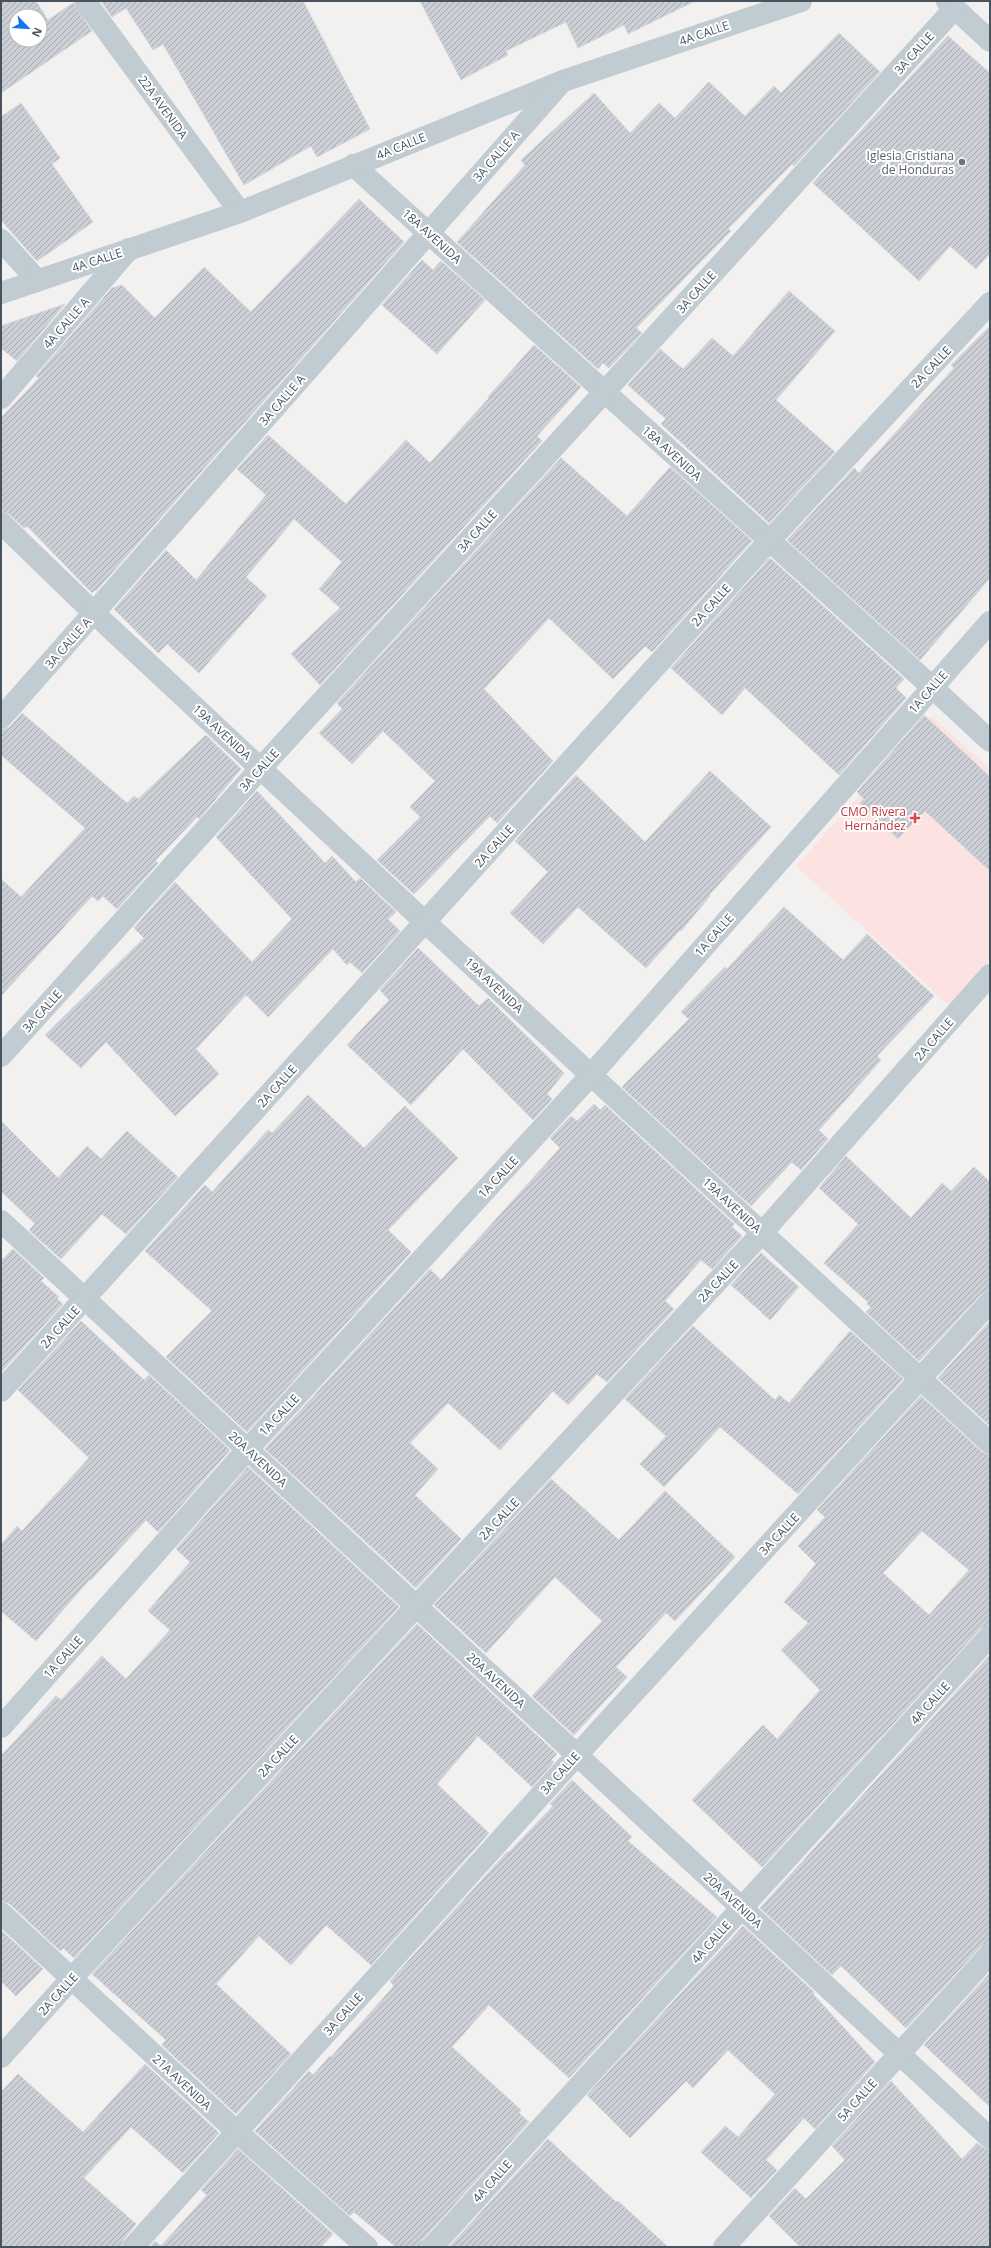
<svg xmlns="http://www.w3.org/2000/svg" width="991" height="2248" font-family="'Open Sans',sans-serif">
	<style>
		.medical { fill: #fce2e0 }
		.building { fill: url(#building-hatch); stroke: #d4d6dc; fill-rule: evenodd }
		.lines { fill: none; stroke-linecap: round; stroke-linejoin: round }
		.minor { stroke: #c0cbd2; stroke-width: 22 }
		.worship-dot { fill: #6b7280; stroke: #fff; stroke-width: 1.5 }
		.health-dot { fill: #e0444e; stroke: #fff; stroke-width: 1.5 }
		.labels { text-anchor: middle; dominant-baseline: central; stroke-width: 4; stroke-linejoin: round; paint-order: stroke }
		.street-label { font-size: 12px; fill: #47545f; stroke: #fff }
		.worship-label { font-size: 12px; fill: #5b616d; stroke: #fff; text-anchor: end }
		.health-label { font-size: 12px; fill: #be3a42; stroke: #fff; text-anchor: end }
	</style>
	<defs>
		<pattern id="building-hatch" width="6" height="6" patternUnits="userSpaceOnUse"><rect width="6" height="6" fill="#cccfd5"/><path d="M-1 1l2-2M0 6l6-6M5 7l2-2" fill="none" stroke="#a7abb0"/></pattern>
	</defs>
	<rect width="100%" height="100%" fill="#f3f0f0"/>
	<polygon class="medical" points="932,716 990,770 990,959 949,1005 796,866"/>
	<g class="building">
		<path d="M1,1H36L48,20L73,3L92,31L1,93ZM16,16H40V40H16Z"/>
		<polygon points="101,1 303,1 370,129 317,157 311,146 244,185 163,44 153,50 126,8 112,17"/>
		<polygon points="420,1 695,1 628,34 624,25 578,48 566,22 506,51 508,55 461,80"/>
		<polygon points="839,33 880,72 794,166 792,164 728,229 731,231 636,328 642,333 609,368 603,363 598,369 457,242 525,165 521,160 594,93 630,133 659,103 675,118 709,82 745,116 774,86 781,93"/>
		<polygon points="948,36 990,73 990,253 976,269 950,246 919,281 813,183"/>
		<polygon points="21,103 60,158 52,164 93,222 37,261 1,220 1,117"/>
		<polygon points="359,199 404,242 96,591 95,590 92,593 27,526 24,528 9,514 1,511 1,418 39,378 36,376 112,288 122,285 155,318 204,267 251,312"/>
		<polygon points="422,260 433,270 441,261 485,300 437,354 382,305"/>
		<polygon points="789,291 835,331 776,400 835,452 769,523 661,424 666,419 628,385 660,349 683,369 712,338 733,356"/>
		<polygon points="65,304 17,361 1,348 1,326"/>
		<polygon points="990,326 990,578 920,660 787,540 854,468 859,473 954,368 951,365"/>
		<polygon points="534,345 581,387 537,436 542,441 320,685 291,654 340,608 319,589 342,562 294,519 246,577 267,596 199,673 167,644 158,653 114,609 166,550 196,580 266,495 237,469 268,435 346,504 406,440 430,463 489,398 488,397"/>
		<polygon points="561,458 627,516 670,467 752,541 652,652 645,646 613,679 549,618 484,689 553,761 497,823 490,816 414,894 377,860 420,817 410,807 435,781 383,731 352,764 319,733 342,709 337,703"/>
		<polygon points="770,558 904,679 896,688 906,698 839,775 745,688 722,715 671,668"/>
		<polygon points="22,713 127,803 134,796 138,799 206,735 241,769 199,819 197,817 155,861 158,863 117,909 103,896 98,901 92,896 1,996 1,879 21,897 85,828 1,755 1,730 10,727"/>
		<polygon points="924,715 990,777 990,871 925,811 898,839 860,803 864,799 857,792"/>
		<polygon points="710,771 771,827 709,895 710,896 681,931 680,930 646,968 578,907 543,944 510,913 548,872 515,841 576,775 645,842"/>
		<polygon points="257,791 325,863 332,856 356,882 360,878 396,912 388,919 400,931 362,973 350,962 347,965 333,949 268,1017 246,995 196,1049 219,1074 175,1116 106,1042 81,1068 45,1035 144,938 134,928 175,882 252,962 292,919 216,837"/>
		<polygon points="784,907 843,960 867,934 934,996 877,1056 881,1060 819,1130 828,1139 801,1170 792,1162 751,1206 622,1087 689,1019 681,1012 725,967 727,969"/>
		<polygon points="418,948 479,1006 488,998 564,1073 547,1094 552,1099 533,1120 463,1049 411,1105 347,1045 389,1000 380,990"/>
		<polygon points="308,1095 364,1148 405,1106 458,1158 388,1230 411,1252 247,1432 166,1357 212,1311 145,1251 205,1185 212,1192 268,1130 272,1133"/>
		<polygon points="594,1104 600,1110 605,1105 734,1224 732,1227 742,1236 712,1269 701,1260 665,1301 674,1309 607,1382 597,1374 568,1405 553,1391 500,1450 448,1403 410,1443 438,1469 415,1495 461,1539 416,1588 265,1449 430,1269 441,1280 560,1148 550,1138 571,1116 577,1121"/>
		<polygon points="1,1121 58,1178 87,1146 101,1159 127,1131 178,1177 126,1234 102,1214 61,1259 29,1230 35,1224 1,1191"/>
		<polygon points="846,1156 911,1218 942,1183 951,1191 974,1167 990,1182 990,1290 981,1294 919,1361 866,1312 871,1307 867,1304 868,1302 824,1263 858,1224 819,1188"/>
		<polygon points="13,1249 44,1278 41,1281 59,1297 57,1299 63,1304 1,1372 1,1261"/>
		<polygon points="761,1253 799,1287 770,1320 731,1285"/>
		<polygon points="81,1321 144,1380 149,1375 230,1450 158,1532 146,1520 91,1580 90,1579 36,1641 1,1611 1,1545 17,1526 22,1531 89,1458 18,1390"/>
		<polygon points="990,1321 990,1426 938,1378"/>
		<polygon points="693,1326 775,1400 779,1395 789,1403 850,1331 903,1379 798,1494 720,1427 664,1487 640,1464 666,1436 625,1399"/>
		<path d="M921,1396L982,1452L990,1455V1624L981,1628L762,1867L692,1800L763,1725L777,1739L820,1690L781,1650L808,1623L784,1602L816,1564L798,1546L825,1517L817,1510ZM922,1531L969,1570L929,1615L883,1573Z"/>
		<polygon points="248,1467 399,1607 74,1958 63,1948 60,1951 10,1904 1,1901 1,1756 56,1696 61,1700 102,1656 126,1679 170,1630 148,1611 190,1562 176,1549"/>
		<polygon points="551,1479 619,1540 665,1491 735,1557 675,1621 666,1613 616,1667 627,1677 574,1735 532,1696 602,1621 555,1577 486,1653 434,1605"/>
		<polygon points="417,1624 557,1754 551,1760 554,1762 532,1787 478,1736 437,1784 489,1833 371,1965 326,1925 291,1965 259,1936 216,1984 291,2054 236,2114 162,2045 166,2040 92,1974"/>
		<polygon points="990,1655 990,1942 981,1946 906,2028 841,1966 832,1975 760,1908"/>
		<polygon points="572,1780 632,1837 628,1841 717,1917 569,2078 489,2005 452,2047 521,2110 519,2113 529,2122 423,2239 420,2247 396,2247 354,2212 350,2216 255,2131 309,2071 313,2075 330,2056 331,2057 394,1986 390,1981 508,1851 509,1852 553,1806 550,1804"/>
		<polygon points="743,1926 814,1992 813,1994 875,2062 815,2129 804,2118 766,2160 777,2170 751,2198 701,2152 725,2126 738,2137 775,2094 728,2050 693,2088 686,2081 630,2138 587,2095"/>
		<polygon points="1,1930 43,1969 16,1996 1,1981"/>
		<polygon points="990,1973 990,2107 924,2045"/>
		<polygon points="145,2064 219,2133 183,2173 131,2127 84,2178 136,2224 124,2239 121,2247 1,2247 1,2092 18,2074 83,2132"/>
		<polygon points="891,2081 962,2159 977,2143 982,2147 990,2150 990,2247 800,2247 769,2216 795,2188 806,2199 845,2160 832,2146"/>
		<polygon points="548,2139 616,2202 618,2201 668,2247 449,2247"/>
		<polygon points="238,2149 333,2234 321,2247 150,2247 155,2241 161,2246 207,2195 201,2190"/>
	</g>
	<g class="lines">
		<g class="minor">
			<polyline points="85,1 240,212"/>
			<polyline points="947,1 990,41"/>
			<polyline points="353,165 932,687 990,741"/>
			<polyline points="1,240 37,280"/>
			<polyline points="1,293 240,212 563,81 801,1"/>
			<polyline points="1,398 129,249"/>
			<polyline points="1,523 94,613 425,922 990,1443"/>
			<polyline points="1,718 559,85"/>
			<polyline points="1,1056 261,768 955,8"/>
			<polyline points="1,1221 990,2138"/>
			<polyline points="1,1391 769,541 990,303"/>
			<polyline points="1,1727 247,1450 591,1075 990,622"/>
			<polyline points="1,1913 237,2132 367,2247"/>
			<polyline points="1,2057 71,1979 762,1233 990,975"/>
			<polyline points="133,2247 577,1755 990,1302"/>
			<polyline points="432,2247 990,1636"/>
			<polyline points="724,2247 990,1954"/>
		</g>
	</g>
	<circle class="worship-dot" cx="962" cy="162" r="4"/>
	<path class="health-dot" d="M913 812h4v4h4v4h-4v4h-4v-4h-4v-4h4z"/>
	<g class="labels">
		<g class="street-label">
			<text transform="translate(704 33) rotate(-19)">4A CALLE</text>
			<text transform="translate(914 53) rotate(-48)">3A CALLE</text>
			<text transform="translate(163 107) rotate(54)">22A AVENIDA</text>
			<text transform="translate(401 146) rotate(-22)">4A CALLE</text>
			<text transform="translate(496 156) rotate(-49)">3A CALLE A</text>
			<text transform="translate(432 236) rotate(42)">18A AVENIDA</text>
			<text transform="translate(97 260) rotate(-18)">4A CALLE</text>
			<text transform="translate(696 292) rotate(-48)">3A CALLE</text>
			<text transform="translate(66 323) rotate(-49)">4A CALLE A</text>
			<text transform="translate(931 367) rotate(-47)">2A CALLE</text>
			<text transform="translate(282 400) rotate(-49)">3A CALLE A</text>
			<text transform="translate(672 453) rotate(42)">18A AVENIDA</text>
			<text transform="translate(477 531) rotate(-48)">3A CALLE</text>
			<text transform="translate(711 605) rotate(-48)">2A CALLE</text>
			<text transform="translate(68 643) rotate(-49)">3A CALLE A</text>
			<text transform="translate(928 692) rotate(-49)">1A CALLE</text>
			<text transform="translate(222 732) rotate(43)">19A AVENIDA</text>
			<text transform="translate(259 770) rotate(-48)">3A CALLE</text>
			<text transform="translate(494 846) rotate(-48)">2A CALLE</text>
			<text transform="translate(714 935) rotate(-49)">1A CALLE</text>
			<text transform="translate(494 985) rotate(43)">19A AVENIDA</text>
			<text transform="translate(42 1011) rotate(-48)">3A CALLE</text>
			<text transform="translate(934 1039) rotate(-49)">2A CALLE</text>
			<text transform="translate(277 1086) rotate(-48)">2A CALLE</text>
			<text transform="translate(498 1177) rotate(-47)">1A CALLE</text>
			<text transform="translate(732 1205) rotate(43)">19A AVENIDA</text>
			<text transform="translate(718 1281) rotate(-47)">2A CALLE</text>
			<text transform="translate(60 1327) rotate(-48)">2A CALLE</text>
			<text transform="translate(279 1415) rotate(-47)">1A CALLE</text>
			<text transform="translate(258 1459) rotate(43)">20A AVENIDA</text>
			<text transform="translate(499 1519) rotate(-47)">2A CALLE</text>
			<text transform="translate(779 1534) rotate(-47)">3A CALLE</text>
			<text transform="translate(63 1657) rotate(-48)">1A CALLE</text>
			<text transform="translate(496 1680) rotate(43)">20A AVENIDA</text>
			<text transform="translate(930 1703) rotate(-48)">4A CALLE</text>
			<text transform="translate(278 1756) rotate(-47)">2A CALLE</text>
			<text transform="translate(560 1773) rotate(-48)">3A CALLE</text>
			<text transform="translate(733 1900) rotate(43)">20A AVENIDA</text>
			<text transform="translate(711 1942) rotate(-48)">4A CALLE</text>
			<text transform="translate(58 1994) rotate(-48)">2A CALLE</text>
			<text transform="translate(343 2014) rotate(-48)">3A CALLE</text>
			<text transform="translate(182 2082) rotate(43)">21A AVENIDA</text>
			<text transform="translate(857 2100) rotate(-48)">5A CALLE</text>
			<text transform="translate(492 2181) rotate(-48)">4A CALLE</text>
		</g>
		<g class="worship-label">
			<text x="954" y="155">Iglesia Cristiana<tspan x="954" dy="14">de Honduras</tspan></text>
		</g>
		<g class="health-label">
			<text x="906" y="811">CMO Rivera<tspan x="906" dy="14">Hernández</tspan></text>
		</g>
	</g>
	<rect width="991" height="2248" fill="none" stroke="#47545f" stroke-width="4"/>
	<g transform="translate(28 28) rotate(115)"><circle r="19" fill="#ffffff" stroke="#b5bbbf"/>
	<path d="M0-3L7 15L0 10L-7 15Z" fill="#1177ec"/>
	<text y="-6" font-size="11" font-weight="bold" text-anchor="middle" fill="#47545f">N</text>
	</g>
</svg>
